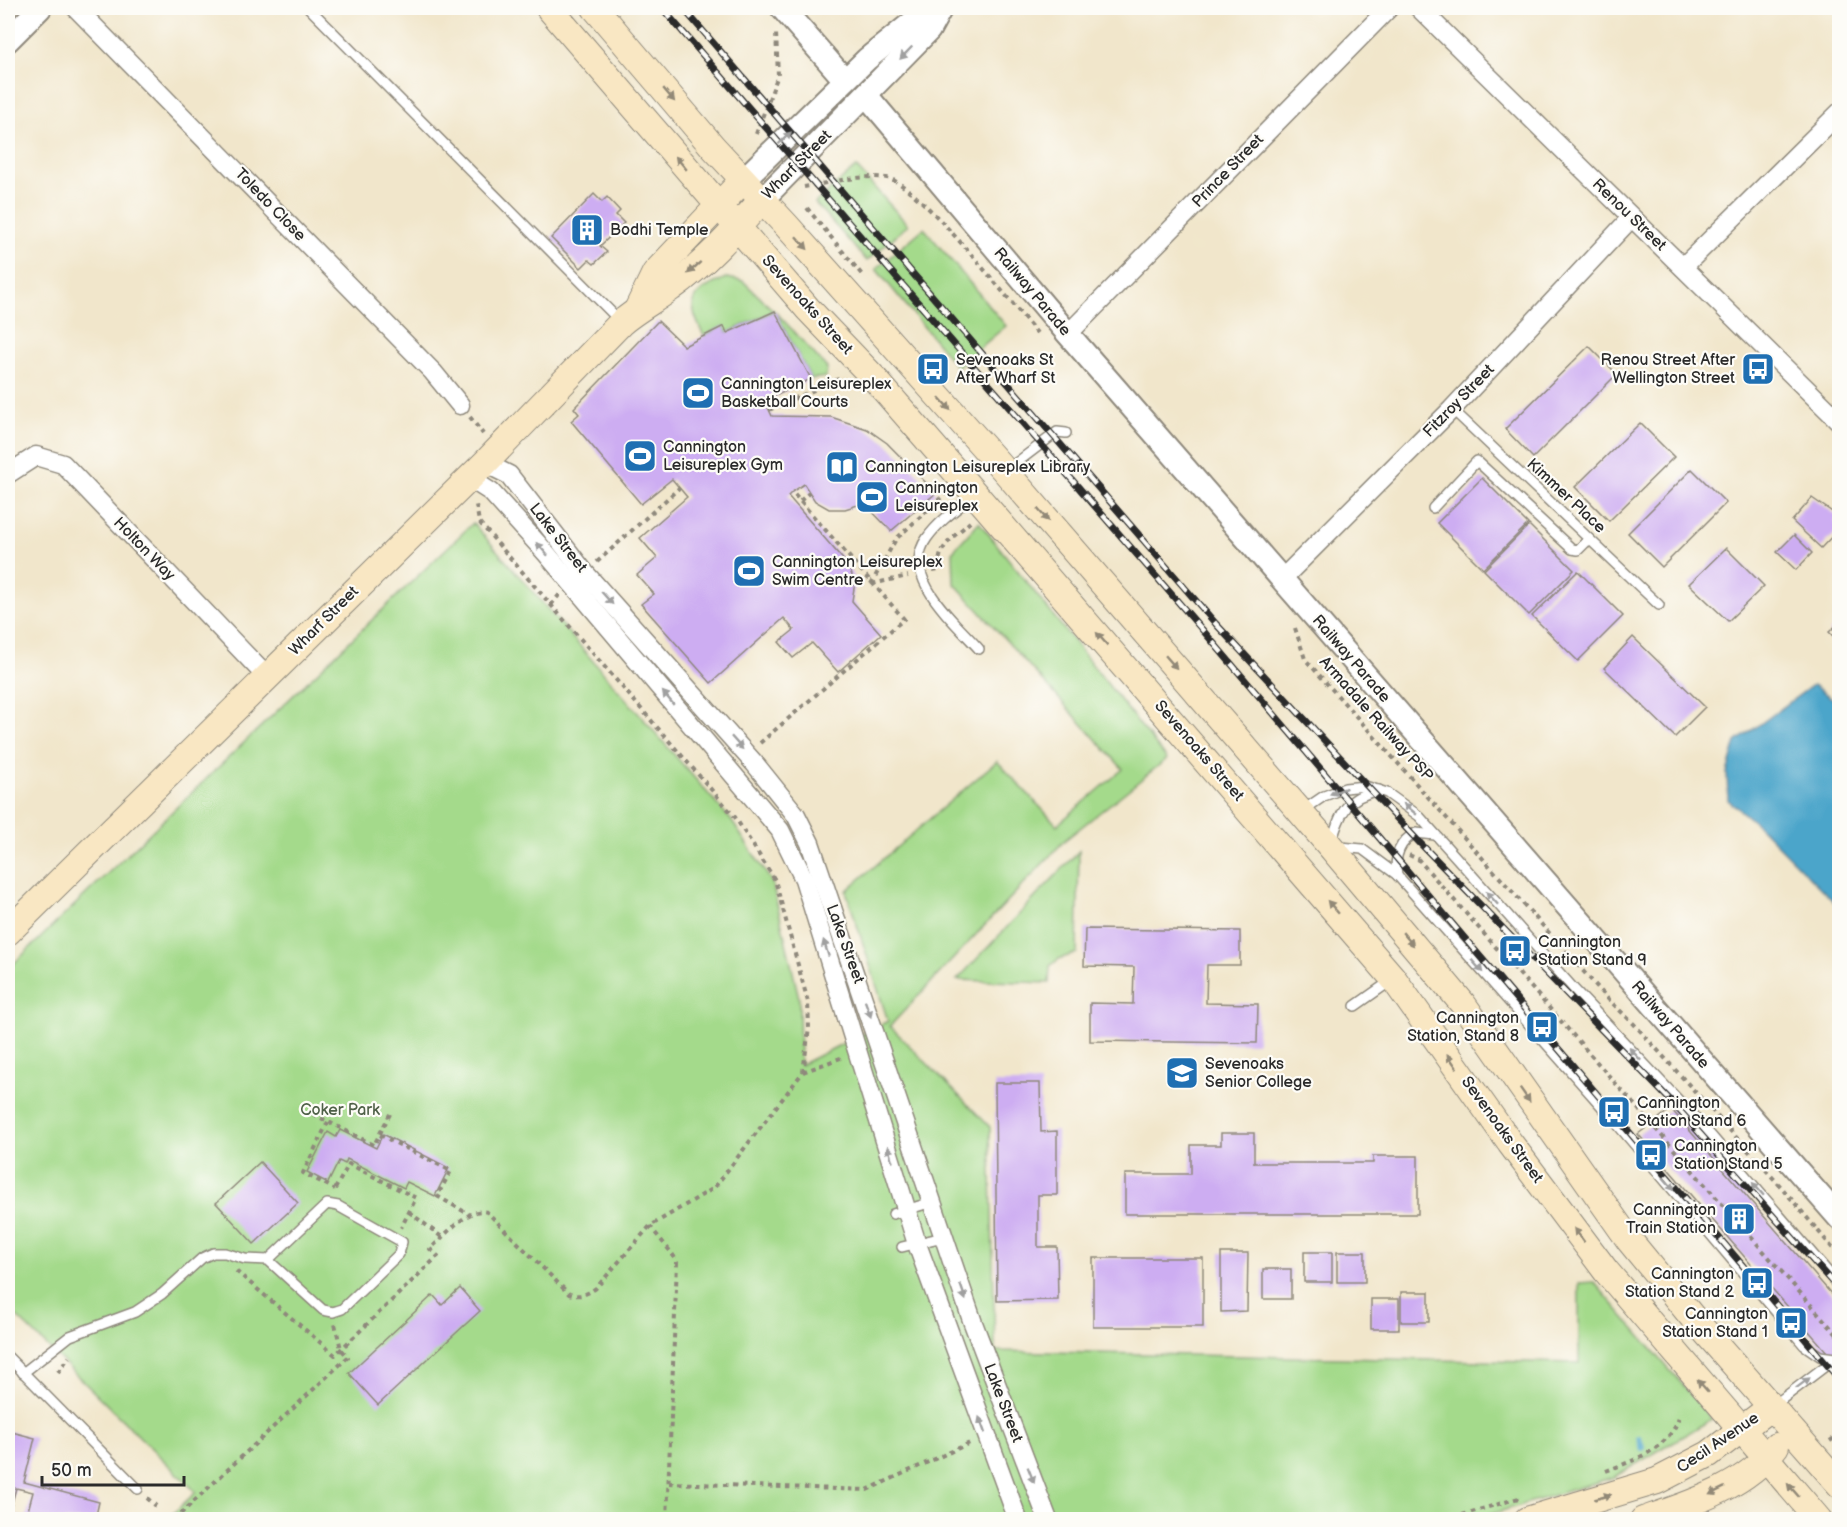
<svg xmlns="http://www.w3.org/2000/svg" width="1847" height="1527" font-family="'Balsamiq Sans',sans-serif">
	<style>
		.green { fill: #a4da8b; stroke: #68825b; stroke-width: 1.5 }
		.water { fill: #4ca5ca; stroke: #3c687a; stroke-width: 1.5 }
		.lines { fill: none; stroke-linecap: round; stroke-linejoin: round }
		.stream { stroke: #4ca5ca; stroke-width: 6 }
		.building { fill: #cdadf2; fill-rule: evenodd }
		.service-casing { stroke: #8e887b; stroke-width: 12 }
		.minor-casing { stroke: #8e887b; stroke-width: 21 }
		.tertiary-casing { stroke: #8e887b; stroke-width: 26 }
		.secondary-casing { stroke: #8e887b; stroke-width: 28 }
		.path { stroke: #8e887b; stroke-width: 4; stroke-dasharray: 4.5 4.5; stroke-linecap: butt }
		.service { stroke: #fff; stroke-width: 9 }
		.minor { stroke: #fff; stroke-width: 18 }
		.tertiary { stroke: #fff; stroke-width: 22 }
		.secondary { stroke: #f9e7c3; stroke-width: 26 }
		.rail-casing { stroke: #2b2b2b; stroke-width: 7 }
		.rail { stroke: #fdfcf7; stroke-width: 4.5; stroke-dasharray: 14; stroke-linecap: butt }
		.oneway { fill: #a0a0a0 }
		.oneway2 { fill: #928977 }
		.labels { text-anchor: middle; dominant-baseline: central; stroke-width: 4.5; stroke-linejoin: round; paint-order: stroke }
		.street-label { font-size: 16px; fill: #2b2b2b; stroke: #fdfcf7 }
		.poi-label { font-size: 16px; fill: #2b2b2b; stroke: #fdfcf7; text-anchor: start }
		.park-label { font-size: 16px; fill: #4f6048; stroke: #fdfcf7 }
	</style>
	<rect width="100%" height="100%" fill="#fdfcf7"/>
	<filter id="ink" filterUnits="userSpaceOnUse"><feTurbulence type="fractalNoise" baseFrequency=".0167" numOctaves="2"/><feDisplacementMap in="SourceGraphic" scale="12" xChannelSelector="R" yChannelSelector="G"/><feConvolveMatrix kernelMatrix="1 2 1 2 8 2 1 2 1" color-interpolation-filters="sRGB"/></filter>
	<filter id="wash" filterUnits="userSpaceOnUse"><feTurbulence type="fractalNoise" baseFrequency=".008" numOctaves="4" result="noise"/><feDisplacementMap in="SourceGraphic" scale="24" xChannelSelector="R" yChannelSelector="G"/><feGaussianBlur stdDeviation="1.35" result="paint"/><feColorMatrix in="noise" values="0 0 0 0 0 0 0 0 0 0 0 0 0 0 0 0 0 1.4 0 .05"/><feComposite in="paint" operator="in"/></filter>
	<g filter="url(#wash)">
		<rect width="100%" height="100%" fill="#f1e6cb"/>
		<g class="green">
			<polygon points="856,167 908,225 867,261 815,203"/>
			<polygon points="924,228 1006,326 957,367 876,269"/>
			<path d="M726,278L743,281L774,311L727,333L724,326L704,336C686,301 689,294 726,278Z"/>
			<polygon points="775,311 827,368 826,377 811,379"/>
			<polygon points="979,522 1167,759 1065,840 890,1026 990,1127 995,1351 1579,1363 1579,1283 1594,1282 1712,1419 1614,1477 1475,1519 167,1519 196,1492 8,1308 8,969 473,523 731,820 772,882 799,998 800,1065 888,1021 846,891 997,761 1057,825 1123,769 954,583 953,551"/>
			<polygon points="1079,851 1077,953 1059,959 1050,966 1049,983 957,980"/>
		</g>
		<polygon class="water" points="1813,685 1839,703 1839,907 1760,827 1728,800 1727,773 1736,742"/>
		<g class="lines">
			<polyline class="stream" points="1639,1438 1642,1448"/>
		</g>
		<g id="blocks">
			<g class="building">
				<polygon points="594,194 602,202 607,197 620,211 616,215 624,223 600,246 607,252 594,264 589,260 581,268 551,238"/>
				<polygon points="775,311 811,379 765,401 772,416 831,417 867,429 887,443 936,493 891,531 864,503 845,509 829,509 815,501 804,484 792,492 788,496 847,564 855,582 852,601 881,634 838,672 812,643 793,658 779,642 794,630 784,618 711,683 641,604 654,594 637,575 657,558 640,538 687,497 672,479 641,504 571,421 579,414 574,408 658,321 684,346 724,326 727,333"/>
				<polygon points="1589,346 1617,374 1533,458 1505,429"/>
				<polygon points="1640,423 1674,457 1609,521 1575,487"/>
				<polygon points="1692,469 1726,503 1662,567 1628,533"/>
				<polygon points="1482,478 1528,524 1483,569 1437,523"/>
				<polygon points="1812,498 1838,516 1835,522 1840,528 1821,548 1792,521"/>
				<polygon points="1529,525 1574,570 1529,615 1484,570"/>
				<polygon points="1794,535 1812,553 1796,570 1777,552"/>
				<polygon points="1726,548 1764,586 1728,621 1689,584"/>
				<polygon points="1578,571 1623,616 1578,661 1532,616"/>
				<polygon points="1840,622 1840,643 1829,632"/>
				<polygon points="1633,637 1705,707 1675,737 1604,668"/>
				<polygon points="1085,929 1240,931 1240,965 1207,965 1206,1003 1258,1004 1257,1043 1090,1041 1090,1003 1133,1004 1134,967 1084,966"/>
				<polygon points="995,1083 1040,1083 1041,1132 1057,1131 1057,1195 1038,1195 1038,1247 1057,1247 1058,1300 997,1301"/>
				<polygon points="1671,1109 1840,1304 1840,1367 1638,1134"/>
				<polygon points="340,1130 376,1148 383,1134 449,1168 435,1196 407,1182 404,1188 347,1159 345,1164 339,1161 328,1183 307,1172 328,1132 336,1137"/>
				<polygon points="1221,1133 1254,1133 1254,1163 1373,1163 1373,1156 1418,1156 1418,1214 1125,1214 1125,1174 1191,1174 1191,1145 1221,1145"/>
				<polygon points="260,1162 298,1203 254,1244 216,1203"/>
				<rect x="1304" y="1252" width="28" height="30"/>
				<rect x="1337" y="1252" width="28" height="30"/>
				<polygon points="1221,1253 1248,1253 1247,1311 1221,1312"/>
				<rect x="1093" y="1258" width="110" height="69"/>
				<rect x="1263" y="1269" width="28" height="30"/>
				<polygon points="460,1288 480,1311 378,1405 349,1373 433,1295 442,1305"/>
				<rect x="1401" y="1292" width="28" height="30"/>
				<rect x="1371" y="1299" width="28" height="30"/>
				<path d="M8,1431L35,1438L24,1482L99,1502L95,1520H8ZM16,1488L33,1492L26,1518L9,1514Z"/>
			</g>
		</g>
	</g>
	<g filter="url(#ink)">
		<use href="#blocks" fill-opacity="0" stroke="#8e887b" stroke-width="1.5"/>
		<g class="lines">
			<g class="service-casing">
				<g id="service">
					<polyline points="309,8 620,321"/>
					<polyline points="1452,409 1659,605"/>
					<polyline points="1007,470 1057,432 1066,433"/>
					<path d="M975,494C959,507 939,521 927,538C899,576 955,622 979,649"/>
					<polyline points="1433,508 1477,461 1572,549 1578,550 1589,539"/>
					<path d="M1379,790C1344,797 1340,815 1330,846L1362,849L1397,875L1612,1118L1804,1345L1820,1356L1835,1358"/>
					<polyline points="1302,811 1324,796 1345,788 1365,786 1387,793 1419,816 1574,989 1701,1124 1840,1286"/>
					<path d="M1397,875C1394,857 1399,841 1416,833L1435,835"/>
					<polyline points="1355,1006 1392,980"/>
					<polyline points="893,1214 932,1202"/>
					<polyline points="902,1247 943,1237"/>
					<polyline points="8,1357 138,1489"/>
					<polyline points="23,1373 70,1336 135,1312 162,1294 202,1258 213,1253 225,1253 245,1259 268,1260 327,1204 338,1206 402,1242 399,1254 342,1309 333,1312 323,1310 268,1260"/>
					<polyline points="1773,1406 1836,1358"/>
				</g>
			</g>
			<g class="minor-casing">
				<g id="minor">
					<polyline points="76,8 433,372 460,405"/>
					<polyline points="1419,8 1840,422"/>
					<polyline points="1683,267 1840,112"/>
					<polyline points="1068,334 1389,8"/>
					<polyline points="485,463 509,475 585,573 755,764 796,815 810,843 973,1323 1048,1520"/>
					<polyline points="8,474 36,456 63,464 267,677"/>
					<polyline points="469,478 491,492 546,553 780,830 804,879 917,1244 1018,1520"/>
					<polyline points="1282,579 1452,409 1631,218"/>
				</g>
			</g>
			<g class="tertiary-casing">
				<g id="tertiary">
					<polyline points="782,8 845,80"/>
					<polyline points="8,40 40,8"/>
					<polyline points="866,95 1068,334 1840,1219"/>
					<polyline points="743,180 867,59 930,8"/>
					<polyline points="762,200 929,30 941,8"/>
				</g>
			</g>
			<g class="secondary-casing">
				<g id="secondary">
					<polyline points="549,8 808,309 874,378 975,494 1393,978 1510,1143 1606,1271 1819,1520"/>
					<polyline points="595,8 713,147 786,225 1005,471 1330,846 1463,1004 1629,1240 1694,1319 1840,1485"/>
					<polyline points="638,308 655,273 743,180"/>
					<path d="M8,932L485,463L621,323C637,309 654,301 671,288C705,264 735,230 762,200"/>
					<polyline points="1527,1520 1657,1481 1709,1454 1771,1407"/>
					<path d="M1643,1520C1690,1504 1746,1487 1776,1446"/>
				</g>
			</g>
			<g class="path">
				<polyline points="756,134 778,75 776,33"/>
				<path d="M804,187C829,183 861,174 887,178C918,183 1011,303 1037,333"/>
				<polyline points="807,208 863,276"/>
				<polyline points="769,410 843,377"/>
				<polyline points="470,417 483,434"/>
				<polyline points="800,501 809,493"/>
				<polyline points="597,562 679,488"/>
				<path d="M933,571L940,570C935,548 955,536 970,522"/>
				<polyline points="871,584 896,539 945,494"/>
				<polyline points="872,584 908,576"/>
				<polyline points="551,605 560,594"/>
				<polyline points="1295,628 1305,659 1608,999 1634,1024 1783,1189 1840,1257"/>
				<polyline points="760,743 904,619 792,492"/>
				<polyline points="1409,855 1418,859 1840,1338"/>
				<polyline points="803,1072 843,1057"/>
				<polyline points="313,1114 374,1145 391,1112"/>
				<polyline points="328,1122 303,1173 335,1189"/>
				<polyline points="380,1135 451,1171 437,1196 470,1215"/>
				<polyline points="335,1189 349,1164 416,1198 401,1228"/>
				<polyline points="409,1212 443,1238"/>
				<path d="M650,1226C657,1236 674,1254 677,1262L667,1520"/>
				<path d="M236,1271L335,1355L438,1256L430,1249C444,1237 468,1206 487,1212L569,1294C580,1297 586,1295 596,1288L650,1226L714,1188L803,1072L809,1028L808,1002L775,880L735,817L479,522L476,505"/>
				<polyline points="58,1372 69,1357"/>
				<polyline points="1830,1441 1840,1434"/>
				<path d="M1606,1471C1635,1460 1668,1449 1679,1418"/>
				<polyline points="669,1483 867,1490 972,1442"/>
				<polyline points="147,1498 156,1506"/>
				<polyline points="174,1520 348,1357 341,1349 335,1324"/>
				<polyline points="1445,1520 1522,1497"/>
			</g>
			<use href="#service" class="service"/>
			<use href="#minor" class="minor"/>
			<use href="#tertiary" class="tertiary"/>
			<use href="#secondary" class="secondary"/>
			<g class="rail-casing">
				<g id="rail">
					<polyline points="662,8 1206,634 1840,1380"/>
					<polyline points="683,8 1216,624 1419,842 1671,1101 1840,1291"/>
				</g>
			</g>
			<use href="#rail" class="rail"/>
		</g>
		<defs><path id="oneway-solid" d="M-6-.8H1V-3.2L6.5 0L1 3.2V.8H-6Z" transform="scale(1.5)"/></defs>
		<g class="oneway">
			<use href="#oneway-solid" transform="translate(906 53) rotate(134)"/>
			<use href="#oneway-solid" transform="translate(785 138) rotate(-44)"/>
			<use href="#oneway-solid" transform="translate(542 549) rotate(-132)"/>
			<use href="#oneway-solid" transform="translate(607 598) rotate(48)"/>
			<use href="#oneway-solid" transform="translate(668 698) rotate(-130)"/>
			<use href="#oneway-solid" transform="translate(737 743) rotate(48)"/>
			<use href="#oneway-solid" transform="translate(1338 791) rotate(159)"/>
			<use href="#oneway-solid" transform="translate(1410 809) rotate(-140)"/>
			<use href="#oneway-solid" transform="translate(1492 898) rotate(-132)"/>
			<use href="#oneway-solid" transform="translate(826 948) rotate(-108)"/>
			<use href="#oneway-solid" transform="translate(1477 966) rotate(49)"/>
			<use href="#oneway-solid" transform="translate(868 1009) rotate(70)"/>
			<use href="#oneway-solid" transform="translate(1635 1054) rotate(-133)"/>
			<use href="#oneway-solid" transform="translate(890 1154) rotate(-107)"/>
			<use href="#oneway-solid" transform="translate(1669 1184) rotate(49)"/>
			<use href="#oneway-solid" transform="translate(1758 1189) rotate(-131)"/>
			<use href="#oneway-solid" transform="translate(963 1292) rotate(71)"/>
			<use href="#oneway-solid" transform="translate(1803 1383) rotate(-37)"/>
			<use href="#oneway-solid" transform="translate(982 1425) rotate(-110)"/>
			<use href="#oneway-solid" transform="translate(1031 1475) rotate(68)"/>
		</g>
		<g class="oneway2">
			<use href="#oneway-solid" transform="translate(669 95) rotate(50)"/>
			<use href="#oneway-solid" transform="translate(681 163) rotate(-130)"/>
			<use href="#oneway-solid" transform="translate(802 243) rotate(48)"/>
			<use href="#oneway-solid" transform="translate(694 268) rotate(138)"/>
			<use href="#oneway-solid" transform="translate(945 404) rotate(48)"/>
			<use href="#oneway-solid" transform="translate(1043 515) rotate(49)"/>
			<use href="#oneway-solid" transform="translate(1102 639) rotate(-131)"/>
			<use href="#oneway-solid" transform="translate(1171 662) rotate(49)"/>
			<use href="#oneway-solid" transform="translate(1333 907) rotate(-131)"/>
			<use href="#oneway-solid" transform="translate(1408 939) rotate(50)"/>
			<use href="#oneway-solid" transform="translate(1452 1061) rotate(-125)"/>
			<use href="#oneway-solid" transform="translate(1525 1095) rotate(55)"/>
			<use href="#oneway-solid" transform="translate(1579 1235) rotate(-127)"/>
			<use href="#oneway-solid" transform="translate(1703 1386) rotate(-131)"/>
			<use href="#oneway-solid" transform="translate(1793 1490) rotate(-131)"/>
			<use href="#oneway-solid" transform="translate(1717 1491) rotate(154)"/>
			<use href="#oneway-solid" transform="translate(1603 1497) rotate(-16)"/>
		</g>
	</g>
	<defs>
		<g id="building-square" transform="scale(1.725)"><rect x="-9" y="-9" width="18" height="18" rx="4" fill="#1f6fb2" stroke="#fdfcf7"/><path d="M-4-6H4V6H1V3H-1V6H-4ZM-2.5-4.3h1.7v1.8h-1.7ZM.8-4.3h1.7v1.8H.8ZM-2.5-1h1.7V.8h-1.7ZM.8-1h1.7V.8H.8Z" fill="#fff"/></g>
		<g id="bus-square" transform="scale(1.725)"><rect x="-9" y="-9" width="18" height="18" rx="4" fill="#1f6fb2" stroke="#fdfcf7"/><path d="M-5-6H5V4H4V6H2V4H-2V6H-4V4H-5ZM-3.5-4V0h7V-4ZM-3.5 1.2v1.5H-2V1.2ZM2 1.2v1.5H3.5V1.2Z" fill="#fff"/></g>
		<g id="stadium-square" transform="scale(1.725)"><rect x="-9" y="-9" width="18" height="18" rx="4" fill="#1f6fb2" stroke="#fdfcf7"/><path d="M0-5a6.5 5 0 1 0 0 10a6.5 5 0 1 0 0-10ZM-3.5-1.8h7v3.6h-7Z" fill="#fff"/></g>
		<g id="library-square" transform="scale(1.725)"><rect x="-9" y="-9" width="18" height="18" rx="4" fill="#1f6fb2" stroke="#fdfcf7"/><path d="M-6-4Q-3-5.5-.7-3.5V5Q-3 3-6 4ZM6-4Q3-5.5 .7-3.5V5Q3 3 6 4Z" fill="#fff"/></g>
		<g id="school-square" transform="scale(1.725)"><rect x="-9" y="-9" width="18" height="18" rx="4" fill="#1f6fb2" stroke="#fdfcf7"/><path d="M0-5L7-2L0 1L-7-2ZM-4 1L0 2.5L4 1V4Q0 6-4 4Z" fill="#fff"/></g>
	</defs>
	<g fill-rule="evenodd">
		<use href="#building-square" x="587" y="230"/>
		<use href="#bus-square" x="933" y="369"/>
		<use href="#bus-square" x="1758" y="369"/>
		<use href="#stadium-square" x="698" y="393"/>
		<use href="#stadium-square" x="640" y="456"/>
		<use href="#library-square" x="842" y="467"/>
		<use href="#stadium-square" x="872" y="497"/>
		<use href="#stadium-square" x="749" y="571"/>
		<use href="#bus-square" x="1515" y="951"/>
		<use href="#bus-square" x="1542" y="1027"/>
		<use href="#school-square" x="1182" y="1073"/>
		<use href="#bus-square" x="1614" y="1112"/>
		<use href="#bus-square" x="1651" y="1155"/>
		<use href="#building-square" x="1739" y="1219"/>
		<use href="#bus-square" x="1757" y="1283"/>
		<use href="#bus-square" x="1791" y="1323"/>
	</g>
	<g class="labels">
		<g class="street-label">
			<text transform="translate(797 165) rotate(-45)">Wharf Street</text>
			<text transform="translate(1228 171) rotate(-46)">Prince Street</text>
			<text transform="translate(270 205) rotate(46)">Toledo Close</text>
			<text transform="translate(1629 215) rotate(44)">Renou Street</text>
			<text transform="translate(1032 292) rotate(50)">Railway Parade</text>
			<text transform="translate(807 305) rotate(48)">Sevenoaks Street</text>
			<text transform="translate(1459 401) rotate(-46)">Fitzroy Street</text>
			<text transform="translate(1566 496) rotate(43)">Kimmer Place</text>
			<text transform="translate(558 538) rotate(52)">Lake Street</text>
			<text transform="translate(144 549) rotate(46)">Holton Way</text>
			<text transform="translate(324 621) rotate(-45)">Wharf Street</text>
			<text transform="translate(1351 659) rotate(49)">Railway Parade</text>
			<text transform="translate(1376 719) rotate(48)">Armadale Railway PSP</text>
			<text transform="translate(1199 751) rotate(49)">Sevenoaks Street</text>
			<text transform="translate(845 944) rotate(70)">Lake Street</text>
			<text transform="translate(1670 1025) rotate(49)">Railway Parade</text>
			<text transform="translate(1502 1130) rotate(54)">Sevenoaks Street</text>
			<text transform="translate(1003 1403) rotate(69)">Lake Street</text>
			<text transform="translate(1718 1443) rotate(-34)">Cecil Avenue</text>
		</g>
		<g class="poi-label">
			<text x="610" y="230">Bodhi Temple</text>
			<text x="956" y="360">Sevenoaks St<tspan x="956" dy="18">After Wharf St</tspan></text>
			<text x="1735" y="360" text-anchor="end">Renou Street After<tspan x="1735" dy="18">Wellington Street</tspan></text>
			<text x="721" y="384">Cannington Leisureplex<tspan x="721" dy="18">Basketball Courts</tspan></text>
			<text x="663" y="447">Cannington<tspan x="663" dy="18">Leisureplex Gym</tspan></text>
			<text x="865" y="467">Cannington Leisureplex Library</text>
			<text x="895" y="488">Cannington<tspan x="895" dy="18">Leisureplex</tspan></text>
			<text x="772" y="562">Cannington Leisureplex<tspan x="772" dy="18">Swim Centre</tspan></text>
			<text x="1538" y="942">Cannington<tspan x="1538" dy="18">Station Stand 9</tspan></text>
			<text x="1519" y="1018" text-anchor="end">Cannington<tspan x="1519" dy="18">Station, Stand 8</tspan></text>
			<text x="1205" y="1064">Sevenoaks<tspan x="1205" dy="18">Senior College</tspan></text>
			<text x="1637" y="1103">Cannington<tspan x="1637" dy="18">Station Stand 6</tspan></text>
			<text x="1674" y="1146">Cannington<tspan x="1674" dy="18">Station Stand 5</tspan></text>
			<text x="1716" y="1210" text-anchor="end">Cannington<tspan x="1716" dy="18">Train Station</tspan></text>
			<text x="1734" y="1274" text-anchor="end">Cannington<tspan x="1734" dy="18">Station Stand 2</tspan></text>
			<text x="1768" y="1314" text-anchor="end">Cannington<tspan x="1768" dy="18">Station Stand 1</tspan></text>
		</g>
		<g class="park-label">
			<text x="340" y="1110">Coker Park</text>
		</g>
	</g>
	<rect width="1847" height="1527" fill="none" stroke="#fdfcf7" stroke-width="30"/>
	<path d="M42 1476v9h142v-9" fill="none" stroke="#2b2b2b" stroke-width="3"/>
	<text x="51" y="1476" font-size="18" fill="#2b2b2b" stroke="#fdfcf7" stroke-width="4.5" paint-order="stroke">50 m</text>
</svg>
